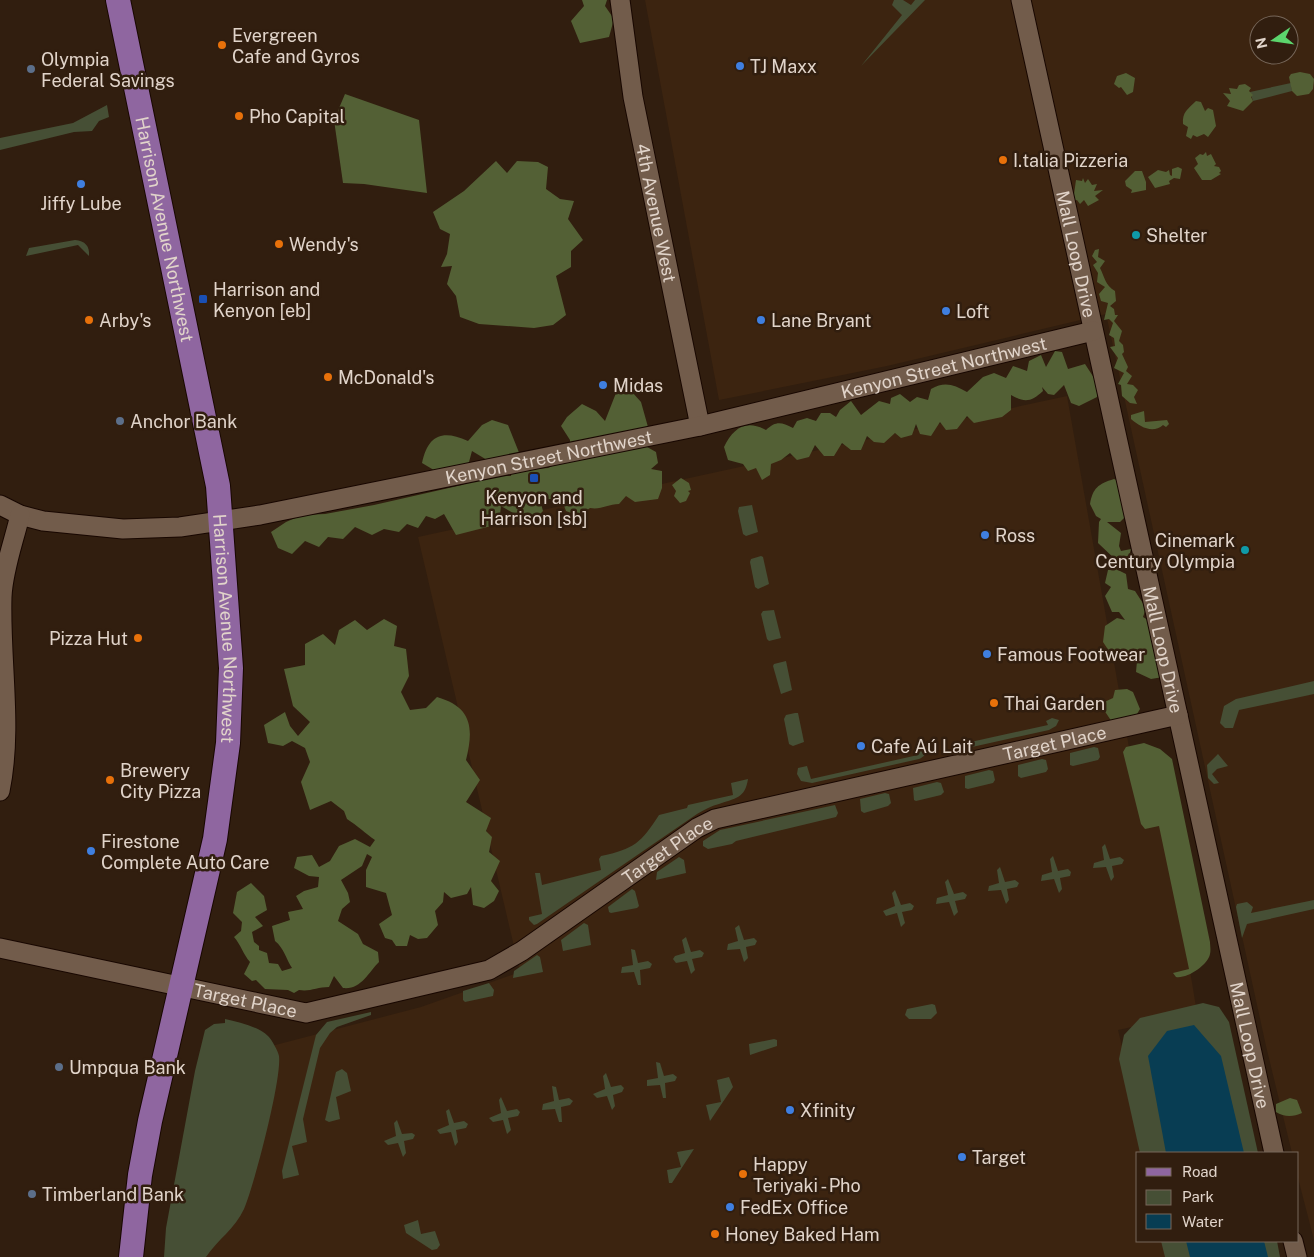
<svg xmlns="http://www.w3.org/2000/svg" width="1314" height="1257" font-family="'Public Sans',sans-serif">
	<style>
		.built { fill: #3c2410; fill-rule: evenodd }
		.green { fill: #464f35 }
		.forest { fill: #536035 }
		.water { fill: #083d53 }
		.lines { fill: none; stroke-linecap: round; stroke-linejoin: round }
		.minor-casing { stroke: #180700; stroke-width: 21 }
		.major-casing { stroke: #180700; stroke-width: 26 }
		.minor { stroke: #725c4b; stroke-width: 19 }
		.major { stroke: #8f66a0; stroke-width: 24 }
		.food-dot { fill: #e8710a; stroke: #311e0f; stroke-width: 2 }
		.shop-dot { fill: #3f7fe0; stroke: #311e0f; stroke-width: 2 }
		.service-dot { fill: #5c6f8a; stroke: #311e0f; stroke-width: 2 }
		.culture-dot { fill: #0f9aa8; stroke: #311e0f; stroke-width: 2 }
		.transit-dot { fill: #1a4fb4; stroke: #311e0f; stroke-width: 2 }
		.labels { text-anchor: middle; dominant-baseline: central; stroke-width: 5; stroke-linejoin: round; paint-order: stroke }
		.poi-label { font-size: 18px; fill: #e1d4ca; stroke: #311e0f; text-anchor: start }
		.street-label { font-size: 18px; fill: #e1d4ca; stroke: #311e0f }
	</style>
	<rect width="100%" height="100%" fill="#311e0f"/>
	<g class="built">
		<path d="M645,0H1314V1240L1298,1178V1153H1292L1266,1046L1106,314L887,366L719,400ZM1259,25H1289V55H1259Z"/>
		<polygon points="1067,396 1130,753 1166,825 1197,1013 1118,1030 1148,1153 1138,1153 1138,1241 1169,1241 1173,1257 204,1257 260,1049 421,1007 520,972 418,537"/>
	</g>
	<g class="green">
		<polygon points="894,0 903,0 911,5 915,0 925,0 861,66 902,15 892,5"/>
		<polygon points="1291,83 1292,91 1253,101 1250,92"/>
		<polygon points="107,105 109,117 99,121 92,131 74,132 0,150 0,138 73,123"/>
		<path d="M75,240C85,241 90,246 89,256L78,245L26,256L29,248Z"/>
		<polygon points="752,505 758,532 746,536 743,534 738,511 739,507"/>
		<polygon points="761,556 763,557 769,584 758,589 755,587 750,562 751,559"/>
		<polygon points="774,610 781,638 769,641 767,639 761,614 763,611"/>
		<polygon points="786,661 792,690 781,694 773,666 774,664"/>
		<polygon points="1314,681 1314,694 1239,710 1233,728 1225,728 1220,723 1224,706 1236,699"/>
		<polygon points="795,713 798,713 804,742 793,746 789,744 784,719 786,715"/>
		<polygon points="1052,718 1059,720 1056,726 1049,730 963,749 957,745 1048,725 1046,721"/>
		<path d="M924,741C930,747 927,756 919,759L812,783L801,781L797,774L798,768L807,766L811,779L918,755L917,742Z"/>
		<polygon points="1094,747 1098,748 1100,757 1098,760 1073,766 1070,765 1070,753"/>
		<polygon points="1218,754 1228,766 1217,769 1212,774 1219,783 1214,784 1208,778 1207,765"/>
		<polygon points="1042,759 1046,760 1048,769 1046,772 1021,778 1018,776 1018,765"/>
		<polygon points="989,770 993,771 995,780 993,783 968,789 965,788 965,776"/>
		<path d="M748,779C745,799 735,798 719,804C711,806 704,810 697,814L537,924L534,925L529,920V917L542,914L535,873H540L542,885L601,870L599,859L601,856C634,849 641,843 659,815L687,808L688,805L733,795L731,783Z"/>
		<polygon points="937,782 941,783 944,792 941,795 916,801 914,800 913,788"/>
		<polygon points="885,793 889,794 891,803 888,806 864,813 861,811 860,799"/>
		<polygon points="835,805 838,813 836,817 736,841 732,844 708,849 703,846 703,841 720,830"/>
		<polygon points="1105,844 1110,859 1120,857 1124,860 1122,864 1112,866 1114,877 1111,881 1106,867 1093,868 1094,863 1104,860 1102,847"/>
		<polygon points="1053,856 1058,871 1068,869 1071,872 1070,876 1060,878 1062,889 1059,893 1054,879 1041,881 1042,875 1052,872 1050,859"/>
		<polygon points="679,857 684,860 686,873 656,880 657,872"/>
		<polygon points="1000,867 1005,882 1015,880 1019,883 1017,887 1007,889 1009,900 1006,904 1001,890 988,891 989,886 999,883 997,870"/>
		<polygon points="948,879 954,894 963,892 967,895 965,899 955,901 958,912 954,916 949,902 936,904 937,898 948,895 945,882"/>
		<polygon points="632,889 635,891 639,906 637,908 611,913 609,912 608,907"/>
		<polygon points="895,890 901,905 910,903 914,906 912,910 902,912 905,923 901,927 897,913 886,916 883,911 895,906 892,893"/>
		<polygon points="1314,900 1314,909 1247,924 1242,938 1236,907 1237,904 1247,902 1253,907 1251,913"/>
		<polygon points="584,923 588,925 591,945 563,951 561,940"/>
		<polygon points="739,925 744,940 754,938 757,941 755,945 746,947 748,958 744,962 740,949 727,950 728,944 738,941 735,928"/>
		<polygon points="686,937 691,952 700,950 704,953 702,957 692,959 695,970 691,974 687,961 676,963 673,959 675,956 685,953 682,940"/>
		<polygon points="631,949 635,950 638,963 648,961 652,964 650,968 640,970 641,985 638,985 634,972 621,973 622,967 633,965"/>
		<polygon points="537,955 540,957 543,972 513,978 514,971"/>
		<polygon points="489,983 494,990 493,996 465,1002 463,1000 463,991"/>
		<polygon points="1203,1003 1219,1007 1229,1022 1258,1153 1140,1153 1119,1059 1124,1035 1140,1018"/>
		<polygon points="932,1004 935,1005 937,1013 931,1019 909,1019 905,1015 907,1009"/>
		<polygon points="371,1012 371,1015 337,1027 330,1033 320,1048 303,1119 307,1142 292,1146 299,1175 283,1179 282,1171 316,1035 327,1022"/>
		<path d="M225,1019C239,1022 257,1026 268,1036C272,1040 278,1051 279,1056C282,1079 254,1186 244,1209C235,1229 217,1240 206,1257H164L166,1228L195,1071L205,1030L214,1024L225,1023Z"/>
		<polygon points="774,1039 777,1040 777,1046 750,1055 749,1044"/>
		<polygon points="656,1062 660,1063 664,1076 673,1074 677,1077 675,1081 665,1083 666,1098 663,1098 660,1085 647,1086 647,1080 658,1078"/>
		<polygon points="342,1069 347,1073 351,1091 336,1097 340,1119 329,1122 325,1120 326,1116 336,1072"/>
		<polygon points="606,1073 611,1087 621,1085 624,1088 622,1092 613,1095 615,1106 612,1110 607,1096 597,1098 593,1094 605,1089 603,1076"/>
		<polygon points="729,1077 733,1087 710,1121 706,1105 721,1102 717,1080"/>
		<polygon points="552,1086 556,1087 559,1100 569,1098 573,1101 570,1105 561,1107 562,1122 559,1122 555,1109 542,1110 543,1104 554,1101"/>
		<polygon points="501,1097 507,1111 517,1109 520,1112 518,1116 508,1118 511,1130 507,1134 503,1120 493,1122 489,1118 501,1113 499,1100"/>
		<polygon points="449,1109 454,1123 464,1121 468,1124 466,1128 456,1130 458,1142 455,1146 451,1132 440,1134 437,1130 449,1125 446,1111"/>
		<polygon points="397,1120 402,1134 412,1133 415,1135 413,1139 404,1141 406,1153 403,1157 398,1143 388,1145 384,1141 396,1136 394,1123"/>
		<polygon points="694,1149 672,1183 669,1183 667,1170 681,1167 677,1152"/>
		<polygon points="418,1220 421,1234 435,1231 440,1245 437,1249 432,1250 406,1233 404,1225"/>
		<polygon points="1161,1241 1277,1241 1280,1257 1165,1257"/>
	</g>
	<g class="forest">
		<polygon points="582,0 607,0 605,6 614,19 609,37 580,43 571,21 584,6"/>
		<polygon points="1300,72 1310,74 1314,79 1313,89 1309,94 1297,96 1292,91 1289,77 1291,74"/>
		<polygon points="1126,73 1135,78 1133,92 1127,95 1121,87 1119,88 1114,84 1117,76"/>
		<polygon points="1245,84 1251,88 1249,91 1253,95 1251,97 1253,101 1243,111 1227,106 1230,101 1223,93 1231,94 1229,88 1237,89 1239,85"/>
		<polygon points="345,94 419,120 427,193 364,184 343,183 334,120"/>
		<path d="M1196,101L1201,102L1205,111L1208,108L1213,110L1216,126L1208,137L1204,134L1197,137L1193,135L1191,139L1186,136L1188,127L1183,124C1182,112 1188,109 1196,101Z"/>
		<polygon points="1206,152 1207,156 1211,154 1216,164 1214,166 1219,167 1221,171 1219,173 1221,174 1211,180 1202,180 1194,168 1198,164 1195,158 1200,154 1203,155"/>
		<polygon points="496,161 507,173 517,161 538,162 548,167 546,189 560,199 574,201 568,219 583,240 571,251 571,267 556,276 566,315 553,325 534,328 479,324 460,317 456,296 447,284 452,266 441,267 447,254 450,234 440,229 433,212 464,191"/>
		<polygon points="1178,167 1182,169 1180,179 1174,178 1169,181 1170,184 1155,188 1148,177 1158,170 1166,172 1169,170 1170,175 1172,176 1172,169"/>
		<polygon points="1135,171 1142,171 1146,182 1146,190 1131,193 1132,190 1126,186 1125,181"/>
		<polygon points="1083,178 1085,183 1088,179 1092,185 1097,184 1094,191 1103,190 1095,196 1099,200 1088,206 1084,200 1080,204 1077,200 1073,201 1076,180 1082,181"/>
		<path d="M1099,249L1098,257L1105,261L1100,268C1105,278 1105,285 1115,291L1116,301L1110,306L1114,309L1115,315H1118L1114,321L1122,331L1119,341L1123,345L1124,352L1122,354L1128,367L1126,371L1132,376L1127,384L1133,385L1138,390L1134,397L1137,404L1130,403L1122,396L1121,385L1118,384L1124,373L1114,368L1118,358L1110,347L1115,346L1114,338L1109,335L1113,323L1109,319L1104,320L1108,303L1101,301L1099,294L1105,287L1097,282L1098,273L1093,265L1097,262L1092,256L1095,250Z"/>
		<path d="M1055,351L1062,352L1068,369L1085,364L1098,384L1097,397L1079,406L1071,403L1064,385L1054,395L1048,394L1042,387L1043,391C1031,402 1025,403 1011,395V410L1002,417L974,423L967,416L957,429L946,430L940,422L931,436L920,434L916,424L912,435L901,438L895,433L884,443L874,442L867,436L861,450H851L842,443L834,456H824L815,445L809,457L797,460L790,453L781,460L771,464L770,475L762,480L756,468L748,471L743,464L728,460L724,447C733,428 746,419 766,430C776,421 781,422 793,428L797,421L807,418L816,421L821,413H830L836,417L840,410L851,401L861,415L879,401L890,404L891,398L900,394L910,402L917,397L928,400L931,389C945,381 954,385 967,392L983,377L994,373L1006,378L1013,366L1027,371L1029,361L1041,355L1046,367Z"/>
		<path d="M632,392L641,402L648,427L640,443L656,452L658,463L651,469L662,471V488L658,499L635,502L626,496L619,504C608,504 601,510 590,508L579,516L566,511L561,498L540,500L543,511L531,523L514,522L513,513L501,506L499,524L456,535L444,514L435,519L426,516L418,528L407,524L399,532L384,529L372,535L355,527L343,539L328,537L319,547L305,541L292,554L278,548L271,532L286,522L302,515L325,514L374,505L462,485L485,475L511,476L513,456L487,460L472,451L469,462L454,482L422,463C428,435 442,429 468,441L482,425L492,420L508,425L526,470L548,468L569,458L570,440L561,426L567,417L582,404L596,411L605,421L616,393Z"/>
		<path d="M1144,411L1145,422L1167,420L1169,424L1166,427L1163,425C1153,434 1140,427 1131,419V415Z"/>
		<polygon points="681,478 689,483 691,490 688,491 690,493 686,501 680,503 674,496 676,491 672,485"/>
		<path d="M1114,479L1132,486L1127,515L1120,522H1107L1121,533L1119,546L1121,551L1131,549L1125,570L1116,566V560L1098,543L1099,522L1101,519L1096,516L1090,504C1093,488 1098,484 1114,479Z"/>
		<polygon points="1116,569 1126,574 1128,589 1135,591 1146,608 1143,617 1161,628 1163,677 1151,679 1136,672 1137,661 1141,652 1130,657 1113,657 1103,642 1105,626 1117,618 1125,620 1119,612 1112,612 1105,596 1111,587 1105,583 1108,570"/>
		<path d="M384,619L397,626L394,646L406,649L409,676L401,692L410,710L426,708L437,697C472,707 474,728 466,760L480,780L466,802L491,818L486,831L492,837L489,852L500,861L491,881L499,891L494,901L484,908L473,905L471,887L467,894L451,898L444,892L443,902L435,911L438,925L427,938L418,939L410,935L407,946H396L392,940L385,938L379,924L392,915L386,893L366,887V870L372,857L367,854L362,866L341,880L348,893L350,902L342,909L338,921L358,934L363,944L378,952L379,962C368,973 361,990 343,988L334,976L329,987C317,987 310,992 299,990L294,993L288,990L265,989L256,980L252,981L244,974L250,962C243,954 241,945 234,937L241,931L242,922L233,913L237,892L251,883L264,896L267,910L255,917L263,926L252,932L254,942L259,946V950L267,953L269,963L278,964L282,971L292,968C286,959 284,948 275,941L272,926L290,920L288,912L303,909L296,896L304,891L318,887L319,877L309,876L294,868L297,857L312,855L319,867L330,861L339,846L355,839L370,847L375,840C365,833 358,826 347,819L344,811L331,801L310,810L301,782L310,762L305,748L292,741L283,746L268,743L264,725L285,712L290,726L298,736L310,722L293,706L284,669L305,665V644L323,634L335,645L339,630L355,620L367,630Z"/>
		<polygon points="1127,689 1133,692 1140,709 1134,719 1114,725 1100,704 1113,698 1115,690"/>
		<path d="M1144,743L1160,749L1172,759L1210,942C1210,945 1211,950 1210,954C1208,965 1187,979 1176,977L1173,973L1189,969L1159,826L1145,829L1141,824L1123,752L1126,747Z"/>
		<path d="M1290,1098L1297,1100L1302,1113C1293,1117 1284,1117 1276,1112V1104Z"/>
	</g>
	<g class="water">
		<polygon points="1194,1025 1221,1056 1244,1153 1166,1153 1148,1056 1167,1031"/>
		<polygon points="1186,1241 1264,1241 1268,1257 1190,1257"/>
	</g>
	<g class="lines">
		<g class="minor-casing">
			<g id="minor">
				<path id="s1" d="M620,0L633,97L700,426"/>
				<path id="s2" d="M1021,0L1274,1153"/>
				<path id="s3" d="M0,505L20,515L43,521L123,529L180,527L260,515L700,426L1093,331"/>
				<path d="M0,791C13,728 0,661 2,597C3,570 14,541 20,515"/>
				<path id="s4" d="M0,948L306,1013L489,970L522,951L697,828L715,819L1178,715"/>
				<polyline points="1293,1241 1297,1257"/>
			</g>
		</g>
		<g class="major-casing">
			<g id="major">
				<path id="s5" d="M118,0L218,486L231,668L228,743L215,839L150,1121L140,1175L131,1257"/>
			</g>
		</g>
		<use href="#minor" class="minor"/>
		<use href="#major" class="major"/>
	</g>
	<g class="food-dot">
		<circle cx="222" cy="45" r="5"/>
		<circle cx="239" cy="116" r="5"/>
		<circle cx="1003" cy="160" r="5"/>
		<circle cx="279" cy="244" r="5"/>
		<circle cx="89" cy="320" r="5"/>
		<circle cx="328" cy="377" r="5"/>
		<circle cx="138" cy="638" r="5"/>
		<circle cx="994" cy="703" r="5"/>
		<circle cx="110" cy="780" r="5"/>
		<circle cx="743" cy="1174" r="5"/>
		<circle cx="715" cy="1234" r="5"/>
	</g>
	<g class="shop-dot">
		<circle cx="740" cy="66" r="5"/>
		<circle cx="81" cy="184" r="5"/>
		<circle cx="946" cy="311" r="5"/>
		<circle cx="761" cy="320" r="5"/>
		<circle cx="603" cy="385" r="5"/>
		<circle cx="985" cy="535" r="5"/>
		<circle cx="987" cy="654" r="5"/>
		<circle cx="861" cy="746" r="5"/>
		<circle cx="91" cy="851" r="5"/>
		<circle cx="790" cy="1110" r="5"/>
		<circle cx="962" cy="1157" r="5"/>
		<circle cx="730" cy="1207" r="5"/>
	</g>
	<g class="service-dot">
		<circle cx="31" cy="69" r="5"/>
		<circle cx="120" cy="421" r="5"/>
		<circle cx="59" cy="1067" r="5"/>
		<circle cx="32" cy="1194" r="5"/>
	</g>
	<g class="culture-dot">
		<circle cx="1136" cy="235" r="5"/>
		<circle cx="1245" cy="550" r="5"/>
	</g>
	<g class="transit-dot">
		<rect x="198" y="294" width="10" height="10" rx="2.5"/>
		<rect x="529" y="473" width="10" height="10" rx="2.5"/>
	</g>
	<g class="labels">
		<g class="poi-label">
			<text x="232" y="35">Evergreen<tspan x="232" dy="21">Cafe and Gyros</tspan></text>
			<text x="41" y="59">Olympia<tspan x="41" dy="21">Federal Savings</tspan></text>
			<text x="750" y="66">TJ Maxx</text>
			<text x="249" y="116">Pho Capital</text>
			<text x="1013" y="160">I.talia Pizzeria</text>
			<text x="81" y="203" text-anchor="middle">Jiffy Lube</text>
			<text x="1146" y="235">Shelter</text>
			<text x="289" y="244">Wendy's</text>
			<text x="213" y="289">Harrison and<tspan x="213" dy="21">Kenyon [eb]</tspan></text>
			<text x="956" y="311">Loft</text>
			<text x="99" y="320">Arby's</text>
			<text x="771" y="320">Lane Bryant</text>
			<text x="338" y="377">McDonald's</text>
			<text x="613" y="385">Midas</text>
			<text x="130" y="421">Anchor Bank</text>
			<text x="534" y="497" text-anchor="middle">Kenyon and<tspan x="534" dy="21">Harrison [sb]</tspan></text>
			<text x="995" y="535">Ross</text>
			<text x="1235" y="540" text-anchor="end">Cinemark<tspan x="1235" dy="21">Century Olympia</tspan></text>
			<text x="128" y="638" text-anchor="end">Pizza Hut</text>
			<text x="997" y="654">Famous Footwear</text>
			<text x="1004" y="703">Thai Garden</text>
			<text x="871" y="746">Cafe Aú Lait</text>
			<text x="120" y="770">Brewery<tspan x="120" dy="21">City Pizza</tspan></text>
			<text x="101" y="841">Firestone<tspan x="101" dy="21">Complete Auto Care</tspan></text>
			<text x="69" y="1067">Umpqua Bank</text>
			<text x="800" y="1110">Xfinity</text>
			<text x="972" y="1157">Target</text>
			<text x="753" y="1164">Happy<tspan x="753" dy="21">Teriyaki - Pho</tspan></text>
			<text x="42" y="1194">Timberland Bank</text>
			<text x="740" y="1207">FedEx Office</text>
			<text x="725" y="1234">Honey Baked Ham</text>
		</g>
		<g class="street-label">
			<text stroke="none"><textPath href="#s1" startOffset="216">4th Avenue West</textPath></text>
			<text stroke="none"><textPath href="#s5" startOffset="234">Harrison Avenue Northwest</textPath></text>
			<text stroke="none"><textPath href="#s2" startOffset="260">Mall Loop Drive</textPath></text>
			<text stroke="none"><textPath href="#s3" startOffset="964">Kenyon Street Northwest</textPath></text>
			<text stroke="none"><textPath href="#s3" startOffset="559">Kenyon Street Northwest</textPath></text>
			<text stroke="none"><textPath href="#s5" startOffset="639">Harrison Avenue Northwest</textPath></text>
			<text stroke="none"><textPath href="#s2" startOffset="665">Mall Loop Drive</textPath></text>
			<text stroke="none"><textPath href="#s4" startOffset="1121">Target Place</textPath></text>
			<text stroke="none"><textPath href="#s4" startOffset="716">Target Place</textPath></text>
			<text stroke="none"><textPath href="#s4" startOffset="251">Target Place</textPath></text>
			<text stroke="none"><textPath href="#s2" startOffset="1070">Mall Loop Drive</textPath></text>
		</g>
	</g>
	<rect x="1136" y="1152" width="162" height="90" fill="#311e0f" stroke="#77675a"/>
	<rect x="1146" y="1168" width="25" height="8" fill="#8f66a0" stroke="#77675a"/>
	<text x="1182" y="1177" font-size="15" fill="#e1d4ca">Road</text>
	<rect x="1146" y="1190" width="25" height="15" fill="#464f35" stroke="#77675a"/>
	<text x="1182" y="1202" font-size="15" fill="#e1d4ca">Park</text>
	<rect x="1146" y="1214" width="25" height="15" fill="#083d53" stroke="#77675a"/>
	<text x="1182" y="1227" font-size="15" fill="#e1d4ca">Water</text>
	<g transform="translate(1274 40) rotate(257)"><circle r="24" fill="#311e0f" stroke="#77675a"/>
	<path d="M0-4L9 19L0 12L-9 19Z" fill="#5cd56d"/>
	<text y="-8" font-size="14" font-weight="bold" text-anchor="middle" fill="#e1d4ca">N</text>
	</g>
</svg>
